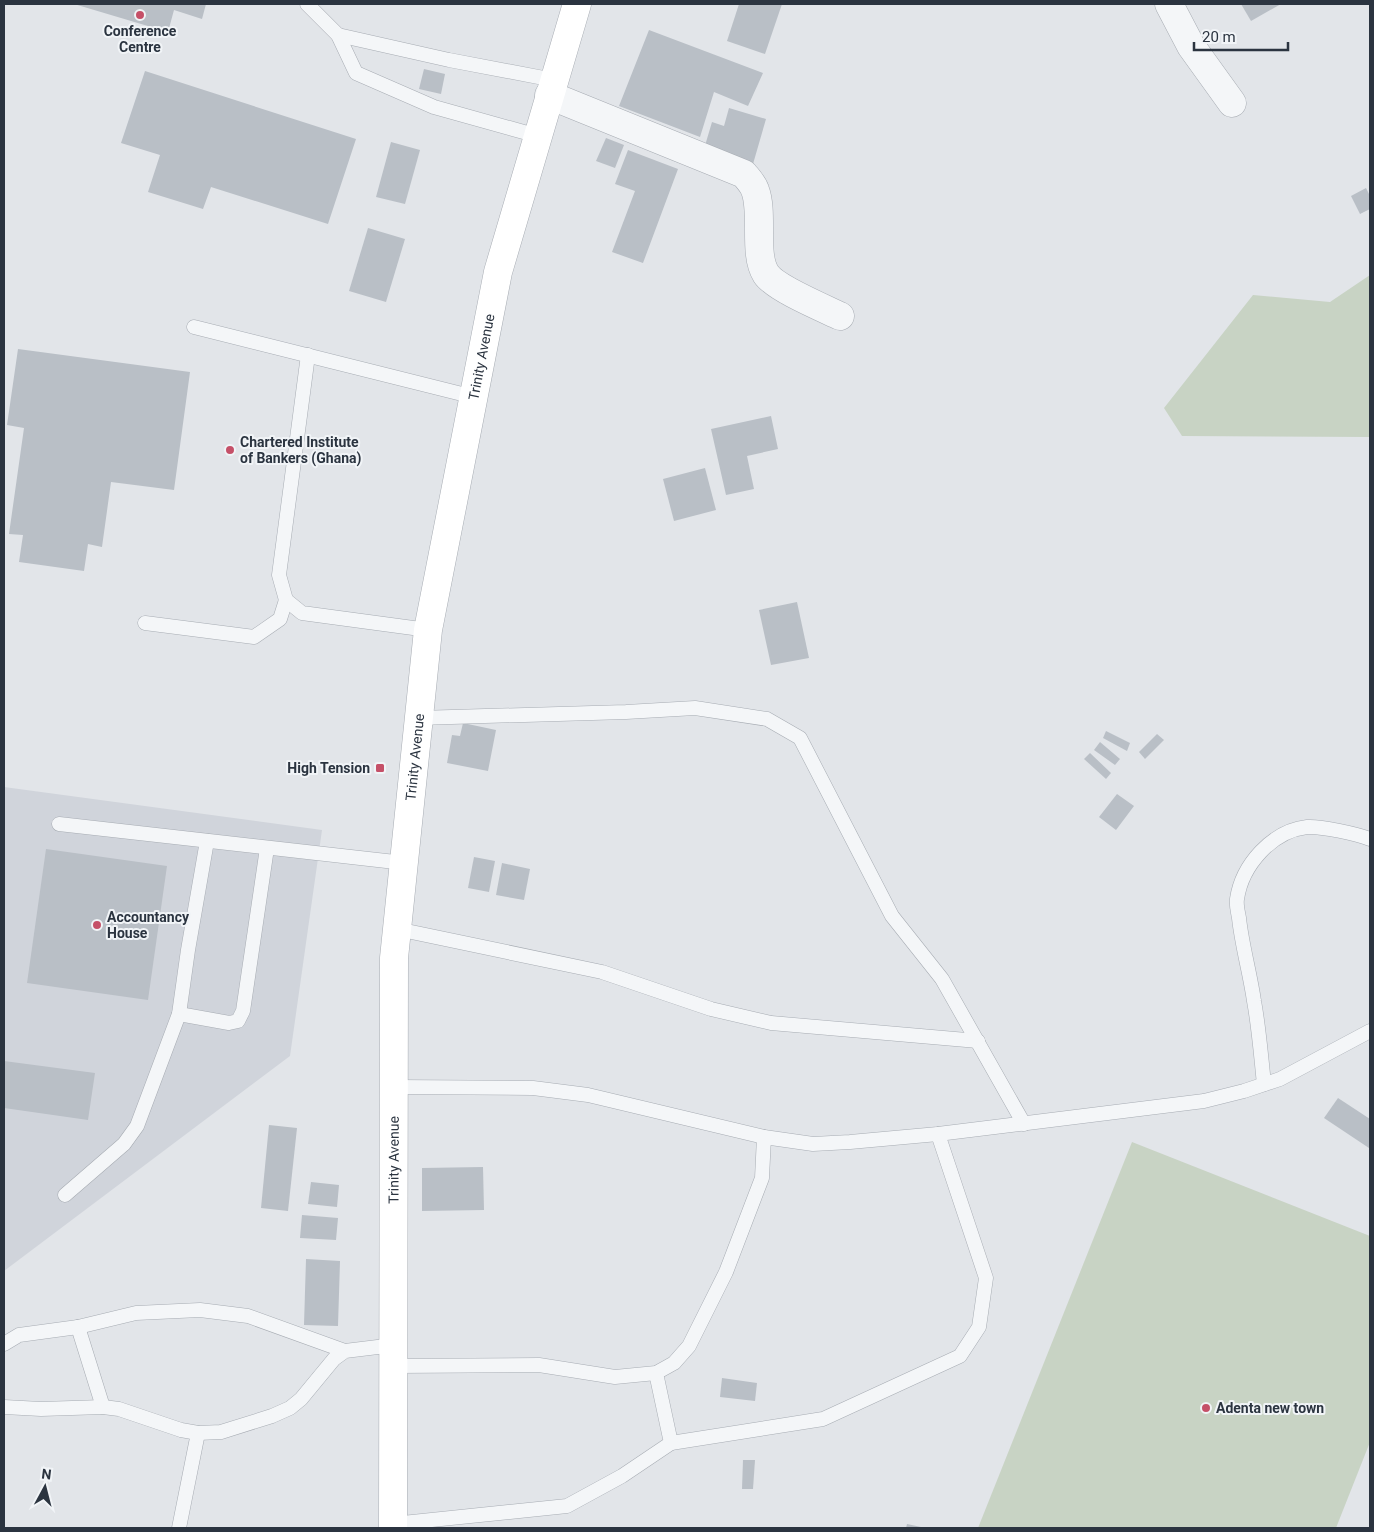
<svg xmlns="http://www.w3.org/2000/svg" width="1374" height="1532" font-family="Roboto,sans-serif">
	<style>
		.built { fill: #d0d4db }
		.green { fill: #c8d3c4 }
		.building { fill: #b9bfc6 }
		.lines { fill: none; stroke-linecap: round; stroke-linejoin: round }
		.lane-casing { stroke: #a7acb3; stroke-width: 15 }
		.street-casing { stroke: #a7acb3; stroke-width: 29 }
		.secondary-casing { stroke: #a7acb3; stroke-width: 29 }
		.lane { stroke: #f4f6f8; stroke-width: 14 }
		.street { stroke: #f4f6f8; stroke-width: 28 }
		.secondary { stroke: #fff; stroke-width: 28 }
		.poi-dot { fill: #c55068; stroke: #f1f4f7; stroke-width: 2 }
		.labels { text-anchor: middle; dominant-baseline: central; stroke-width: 4; stroke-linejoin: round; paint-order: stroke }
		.poi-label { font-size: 14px; font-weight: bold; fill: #2b3440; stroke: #f1f4f7; text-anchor: start }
		.street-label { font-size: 14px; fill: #2b3440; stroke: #f1f4f7 }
	</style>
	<rect width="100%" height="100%" fill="#e2e5e9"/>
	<polygon class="built" points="4,787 322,830 290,1056 4,1271"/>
	<g class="green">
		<polygon points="1370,275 1370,437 1182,436 1164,408 1253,295 1330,302"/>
		<polygon points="1132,1142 1370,1236 1370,1442 1336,1528 978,1528"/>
	</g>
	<g class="building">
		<polygon points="74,4 206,4 202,19 174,10 168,32"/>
		<polygon points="739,4 782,4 765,54 727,41"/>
		<polygon points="1241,4 1281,4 1251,21"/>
		<polygon points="649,30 763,73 748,106 714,92 700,137 619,106"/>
		<polygon points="424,69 445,74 441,94 419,89"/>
		<polygon points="145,71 356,139 328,224 211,187 203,209 148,192 160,155 121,143"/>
		<polygon points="729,108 766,119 753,164 704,149 712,122 724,126"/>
		<polygon points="606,138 624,145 615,168 596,161"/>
		<polygon points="391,142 420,150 405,204 376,197"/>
		<polygon points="628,150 678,169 643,263 612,252 635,191 615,184"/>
		<polygon points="1366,188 1370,196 1370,209 1360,214 1351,196"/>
		<polygon points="368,228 405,239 386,302 349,291"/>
		<polygon points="18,349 190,372 174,490 111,482 102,547 88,544 84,571 19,562 23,535 9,534 24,428 7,425"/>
		<polygon points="771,416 778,449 747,456 754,489 726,495 711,429"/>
		<polygon points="705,468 716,510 674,521 663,479"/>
		<polygon points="797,602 809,658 771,665 759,610"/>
		<polygon points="463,723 496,730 488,771 447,763 452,735 460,736"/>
		<polygon points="1106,731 1130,743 1127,751 1103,738"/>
		<polygon points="1157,734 1164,740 1145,759 1139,752"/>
		<polygon points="1100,742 1120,759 1115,765 1094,750"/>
		<polygon points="1090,753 1111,773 1106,779 1084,759"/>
		<polygon points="1117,794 1134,806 1116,830 1099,817"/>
		<polygon points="46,849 167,866 148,1000 27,983"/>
		<polygon points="474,857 495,861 489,892 468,888"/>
		<polygon points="502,863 530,869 524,900 496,895"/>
		<polygon points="4,1061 95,1073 88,1120 4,1108"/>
		<polygon points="1338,1098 1370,1119 1369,1148 1324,1118"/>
		<polygon points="269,1125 297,1128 288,1211 261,1208"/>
		<polygon points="483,1167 484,1210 422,1211 422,1168"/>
		<polygon points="311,1182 339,1185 337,1207 308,1204"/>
		<polygon points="302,1215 338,1218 336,1240 300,1238"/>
		<polygon points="306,1259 340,1261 338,1326 304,1325"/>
		<polygon points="722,1378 757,1383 755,1401 720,1397"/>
		<polygon points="743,1460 755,1460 753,1489 742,1489"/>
		<polygon points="907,1524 921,1527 921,1528 906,1528"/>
	</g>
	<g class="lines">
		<g class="lane-casing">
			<g id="lane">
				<polyline points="307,4 338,35 356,73 434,107 538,136"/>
				<polyline points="338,35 449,60 554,80"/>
				<polyline points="194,327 474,397"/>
				<polyline points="308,355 279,575 286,600 302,613 428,630"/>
				<polyline points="145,623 254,637 280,619 286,600"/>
				<polyline points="418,718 626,712 695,708 767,719 800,738 892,916 942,979 1024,1124"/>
				<polyline points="59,824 404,863"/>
				<polyline points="397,929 602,972 711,1009 771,1023 978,1041"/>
				<polyline points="179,1014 229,1023 238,1021 243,1011 267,848"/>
				<path d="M1264,1084C1261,1056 1259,1028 1254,1001C1250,973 1242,946 1239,918C1238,912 1236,905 1237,899C1242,865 1272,831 1307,827C1321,826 1357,834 1370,839"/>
				<polyline points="394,1087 533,1088 588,1095 764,1137"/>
				<polyline points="65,1195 124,1144 137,1126 179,1014 188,950 207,841"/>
				<polyline points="78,1327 103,1407"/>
				<polyline points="4,1344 19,1335 78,1327 136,1313 200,1310 248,1316 345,1351"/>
				<polyline points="394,1366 539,1365 615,1377 656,1373 674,1363 689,1346 726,1272 762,1178 764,1137 813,1144 850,1142 938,1134 1204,1101 1244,1091 1280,1079 1370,1031"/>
				<polyline points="4,1407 41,1409 103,1407 119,1409 181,1430 198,1433 221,1432 272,1416 290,1408 301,1399 334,1359 345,1351 394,1345"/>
				<polyline points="671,1443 823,1419 960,1356 979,1327 986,1278 938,1134"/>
				<polyline points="393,1524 567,1506 622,1476 671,1443 656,1373"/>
				<polyline points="179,1528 198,1433"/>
			</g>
		</g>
		<g class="street-casing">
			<g id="street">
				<polyline points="1169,4 1191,46 1232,103"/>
				<path d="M549,95L744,174C748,179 753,184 755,190C764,213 753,254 766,274C775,288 823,308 840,316"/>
			</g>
		</g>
		<g class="secondary-casing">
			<g id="secondary">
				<path id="s1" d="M393,1528L394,958L428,630L498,272L577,4"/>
			</g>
		</g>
		<use href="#lane" class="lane"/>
		<use href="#street" class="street"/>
		<use href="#secondary" class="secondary"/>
	</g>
	<g class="poi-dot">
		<circle cx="140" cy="15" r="5"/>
		<circle cx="230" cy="450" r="5"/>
		<rect x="375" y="763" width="10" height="10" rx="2.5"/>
		<circle cx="97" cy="925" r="5"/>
		<circle cx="1206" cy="1408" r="5"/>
	</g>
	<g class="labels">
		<g class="poi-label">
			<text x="140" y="31" text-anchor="middle">Conference<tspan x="140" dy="16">Centre</tspan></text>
			<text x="240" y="442">Chartered Institute<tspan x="240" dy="16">of Bankers (Ghana)</tspan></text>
			<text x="370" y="768" text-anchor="end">High Tension</text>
			<text x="107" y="917">Accountancy<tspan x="107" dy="16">House</tspan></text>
			<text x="1216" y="1408">Adenta new town</text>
		</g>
		<g class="street-label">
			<text stroke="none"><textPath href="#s1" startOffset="1178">Trinity Avenue</textPath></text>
			<text stroke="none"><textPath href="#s1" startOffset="772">Trinity Avenue</textPath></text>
			<text stroke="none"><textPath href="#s1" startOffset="368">Trinity Avenue</textPath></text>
		</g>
	</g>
	<rect width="1374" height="1532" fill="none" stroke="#2b3440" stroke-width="10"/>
	<g transform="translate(45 1487) rotate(7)" stroke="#f1f4f7" stroke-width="4" paint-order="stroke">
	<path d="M0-4L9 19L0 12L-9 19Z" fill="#2b3440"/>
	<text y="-8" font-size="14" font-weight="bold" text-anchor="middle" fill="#2b3440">N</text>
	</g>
	<path d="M1194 42v8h94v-8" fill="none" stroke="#2b3440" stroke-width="2.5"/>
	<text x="1202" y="42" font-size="15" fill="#2b3440" stroke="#f1f4f7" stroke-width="4" paint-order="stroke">20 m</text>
</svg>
